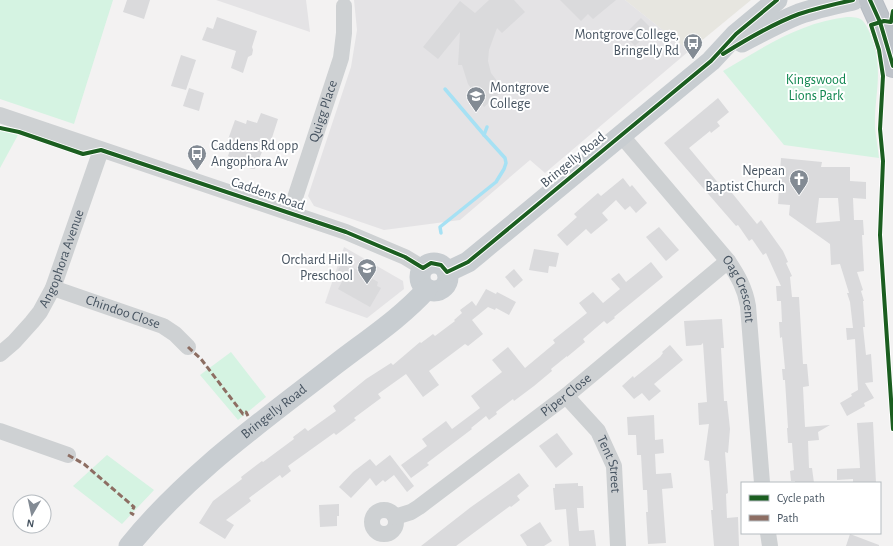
<svg xmlns="http://www.w3.org/2000/svg" width="893" height="546" font-family="'Alegreya Sans',sans-serif">
	<style>
		.commercial { fill: #e7e6e0 }
		.education { fill: #e4e3e5 }
		.green { fill: #d5f3e2 }
		.lines { fill: none; stroke-linecap: round; stroke-linejoin: round }
		.stream { stroke: #a6e1f4; stroke-width: 3.5 }
		.building { fill: #dadadc; fill-rule: evenodd }
		.highway-casing { stroke: #b6bbc2; stroke-width: 24 }
		.minor { stroke: #ced1d3; stroke-width: 16 }
		.major { stroke: #c8cdd1; stroke-width: 21 }
		.highway { stroke: #bec3c9; stroke-width: 22 }
		.quiet { stroke: #8d6e63; stroke-width: 3; stroke-dasharray: 6 3; stroke-linecap: butt }
		.cycleway-casing { stroke: #fff; stroke-width: 6 }
		.cycleway { stroke: #1b5e20; stroke-width: 4 }
		.labels { text-anchor: middle; dominant-baseline: central; stroke-width: 4; stroke-linejoin: round; paint-order: stroke }
		.poi-label { font-size: 14px; fill: #475461; stroke: #fff; text-anchor: end }
		.park-label { font-size: 14px; fill: #0e854e; stroke: #fff }
		.street-label { font-size: 14px; fill: #475461; stroke: #fff }
	</style>
	<rect width="100%" height="100%" fill="#f3f2f2"/>
	<polygon class="commercial" points="625,0 751,0 689,51"/>
	<g class="education">
		<polygon points="216,0 306,0 310,32"/>
		<polygon points="354,0 625,0 689,51 545,173 530,160 460,220 384,230 314,206 308,196 351,67 357,30"/>
		<polygon points="344,247 403,281 404,289 367,318 325,303"/>
	</g>
	<g class="green">
		<polygon points="0,0 113,0 74,124 0,99"/>
		<path d="M847,17C852,17 858,17 862,20C867,25 870,33 872,39C884,73 874,95 875,128C876,138 878,148 879,158L784,145L723,71C762,48 801,22 847,17Z"/>
		<polygon points="0,129 18,135 0,168"/>
		<polygon points="231,352 266,397 238,420 200,375"/>
		<polygon points="107,455 154,490 122,524 73,486"/>
	</g>
	<g class="lines">
		<g class="stream">
			<polyline points="484,135 487,127"/>
			<polyline points="441,233 440,227 496,182 504,169 506,163 505,158 485,136 445,89"/>
		</g>
	</g>
	<g class="building">
		<polygon points="127,0 150,0 144,19 123,12"/>
		<polygon points="489,0 514,0 525,12 502,33 497,28 489,50 488,61 491,73 504,90 484,107 468,84 462,65 458,65 460,32 438,59 423,47 460,1 475,13"/>
		<polygon points="560,0 616,0 593,19 588,14 581,21"/>
		<polygon points="217,17 257,31 252,47 253,50 252,55 248,57 243,73 231,68 236,51 202,40 207,27 213,29"/>
		<polygon points="641,18 654,31 647,38 645,36 635,46 624,35"/>
		<polygon points="181,55 196,60 186,90 171,86"/>
		<polygon points="189,88 204,93 199,111 183,106"/>
		<polygon points="718,98 729,112 717,122 720,126 711,133 710,131 689,148 725,191 728,188 757,224 761,220 783,251 788,262 786,263 792,276 790,277 792,297 799,297 803,364 807,364 809,386 803,387 805,427 830,425 818,432 819,440 808,441 809,468 812,468 814,483 795,483 795,481 791,481 790,471 794,470 792,443 788,443 787,428 788,428 785,380 783,380 782,369 785,369 782,337 780,338 779,322 782,322 781,301 777,301 776,286 781,286 766,253 763,255 752,239 749,241 738,225 736,226 664,143"/>
		<polygon points="261,113 278,119 270,144 266,142 255,169 252,169 235,163 236,160 228,156 231,147 226,145 235,120 246,124 247,120 257,123"/>
		<path d="M781,158L822,162L821,167H850V181L866,182V199L853,198L854,220H863L864,235H862L864,271L857,272L863,290L861,291L864,301H863L865,327H863L866,355L871,354L873,382L865,383L874,398L864,403L865,406L847,416L840,403L852,396L851,394L858,390L855,339L847,340L846,328H853L850,302L847,293H849L840,264L831,265L830,244L789,215L790,205L778,204ZM819,198H838L840,221L816,223Z"/>
		<polygon points="623,178 630,187 632,185 647,203 636,213 630,206 625,210 616,200 602,213 608,220 591,234 586,229 567,246 557,235 577,217 574,214 598,193 601,196"/>
		<polygon points="659,227 679,250 666,261 646,237"/>
		<polygon points="534,249 559,253 556,267 549,266 548,273 529,270"/>
		<polygon points="651,262 663,277 614,317 615,318 607,324 604,321 583,339 585,342 567,357 567,356 551,369 552,371 534,386 514,401 513,399 496,412 497,414 489,420 486,416 471,428 472,429 427,463 429,465 411,478 401,465 427,446 422,439 446,421 452,429 480,408 471,396 502,372 492,360 508,347 525,368 555,343 553,340 587,313 579,303 593,292 603,303 620,289 611,279 619,273 626,282"/>
		<polygon points="342,263 349,268 350,266 378,282 377,286 381,288 370,307 338,289 344,278 336,274"/>
		<polygon points="514,269 523,280 514,288 505,277"/>
		<polygon points="486,289 496,294 497,292 516,302 509,315 496,308 495,310 488,307 472,320 483,334 468,346 465,344 429,371 439,385 423,397 406,374 378,394 381,398 354,418 356,420 336,435 334,433 288,466 291,471 282,478 280,475 249,498 251,501 226,520 234,525 225,539 199,523 213,501 242,479 241,477 262,461 263,462 294,439 293,437 305,428 308,431 336,411 333,406 366,379 391,363 393,365 420,342 421,343 433,334 435,336 455,321 454,320 462,313 460,310 472,301 476,306"/>
		<polygon points="722,319 724,348 721,348 724,401 727,401 730,429 728,453 725,452 728,493 726,494 727,518 738,517 739,546 714,546 711,510 713,510 709,461 704,460 709,424 699,425 698,403 707,402 703,343 701,345 686,346 684,321"/>
		<polygon points="670,345 683,360 654,384 661,391 649,401 642,393 634,399 622,386 633,376 634,378 660,357 663,353 662,352"/>
		<polygon points="654,415 655,440 663,439 664,453 655,454 656,474 671,473 673,488 662,489 666,543 648,544 646,512 648,512 647,490 643,490 641,455 637,455 636,435 628,435 627,417"/>
		<polygon points="873,422 876,483 853,483 853,479 837,480 837,469 860,468 857,423"/>
		<polygon points="557,433 573,454 556,468 539,446"/>
		<polygon points="390,455 414,486 407,492 394,475 385,482 383,480 376,486 370,478 351,498 339,487 353,472 370,459 376,466"/>
		<polygon points="519,473 529,486 517,496 520,500 511,507 510,506 456,546 421,546 471,507"/>
		<polygon points="578,483 578,486 583,486 584,508 577,508 579,531 594,530 596,546 569,546 566,509 555,510 553,488 555,488 555,484"/>
		<polygon points="339,504 339,516 337,516 337,526 320,527 319,505"/>
		<polygon points="540,522 552,541 544,546 527,546 520,535"/>
		<polygon points="850,534 879,545 879,546 846,546"/>
	</g>
	<g class="lines">
		<g class="highway-casing">
			<polyline id="highway" points="870,0 880,22 893,66"/>
		</g>
		<g class="minor">
			<polyline points="0,115 346,232 405,257 423,268"/>
			<path id="s1" d="M621,135L728,261C738,276 745,288 748,306L762,483"/>
			<path id="s2" d="M290,213L341,58L344,33V6"/>
			<path id="s3" d="M53,288L163,326L175,334L188,347"/>
			<path id="s4" d="M0,354L14,342L32,322L40,312L53,288L101,150"/>
			<path id="s5" d="M566,396L598,431L614,466L618,546"/>
			<polyline points="0,431 68,455"/>
			<circle cx="384" cy="522" r="12"/>
			<path id="s6" d="M395,517L411,512L419,507L566,396L728,261"/>
			<polyline points="768,533 770,546"/>
		</g>
		<g class="major">
			<path d="M742,42C761,32 779,22 799,14C816,8 835,4 853,0"/>
			<circle cx="434" cy="277" r="14"/>
			<polyline points="447,272 468,262 479,253 711,61 736,34 777,0"/>
			<path id="s7" d="M129,546C188,473 263,421 336,364C367,340 401,318 427,289"/>
		</g>
		<use href="#highway" class="highway"/>
		<g class="quiet">
			<polyline points="188,347 201,359 243,414 246,412 248,416"/>
			<polyline points="68,455 84,464 134,507 131,513 134,515"/>
		</g>
		<g class="cycleway-casing">
			<g id="cycleway">
				<polyline points="870,0 880,22 893,66"/>
				<polyline points="893,11 891,22 884,21 871,25 879,50 883,76 880,129 883,161 880,235 893,429"/>
				<path d="M723,54C747,39 772,24 799,14C817,8 835,4 853,0"/>
				<polyline points="0,128 19,132 83,154 101,150 346,232 405,257 423,268 431,263 441,265 447,272 468,262 479,253 711,61 736,34 777,0"/>
			</g>
		</g>
		<use href="#cycleway" class="cycleway"/>
	</g>
	<defs>
		<g id="bus-pin" transform="scale(1)"><path d="M0 17L-7.5 6A9.5 9.5 0 1 1 7.5 6Z" fill="#838b94" stroke="#fff"/><path d="M-5-6H5V4H4V6H2V4H-2V6H-4V4H-5ZM-3.5-4V0h7V-4ZM-3.5 1.2v1.5H-2V1.2ZM2 1.2v1.5H3.5V1.2Z" fill="#fff"/></g>
		<g id="school-pin" transform="scale(1)"><path d="M0 17L-7.5 6A9.5 9.5 0 1 1 7.5 6Z" fill="#838b94" stroke="#fff"/><path d="M0-5L7-2L0 1L-7-2ZM-4 1L0 2.5L4 1V4Q0 6-4 4Z" fill="#fff"/></g>
		<g id="church-pin" transform="scale(1)"><path d="M0 17L-7.5 6A9.5 9.5 0 1 1 7.5 6Z" fill="#838b94" stroke="#fff"/><path d="M-1.2-6h2.4v3.5h3.3v2.4h-3.3V6h-2.4V-.1h-3.3v-2.4h3.3Z" fill="#fff"/></g>
	</defs>
	<g fill-rule="evenodd">
		<use href="#bus-pin" x="693" y="43"/>
		<use href="#school-pin" x="476" y="96"/>
		<use href="#bus-pin" x="197" y="154"/>
		<use href="#church-pin" x="799" y="179"/>
		<use href="#school-pin" x="367" y="268"/>
	</g>
	<g class="labels">
		<g class="poi-label">
			<text x="679" y="35">Montgrove College,<tspan x="679" dy="16">Bringelly Rd</tspan></text>
			<text x="490" y="88" text-anchor="start">Montgrove<tspan x="490" dy="16">College</tspan></text>
			<text x="211" y="146" text-anchor="start">Caddens Rd opp<tspan x="211" dy="16">Angophora Av</tspan></text>
			<text x="785" y="171">Nepean<tspan x="785" dy="16">Baptist Church</tspan></text>
			<text x="353" y="260">Orchard Hills<tspan x="353" dy="16">Preschool</tspan></text>
		</g>
		<g class="park-label">
			<text x="816" y="80">Kingswood<tspan x="816" dy="16">Lions Park</tspan></text>
		</g>
		<g class="street-label">
			<text stroke="none"><textPath href="#s2" startOffset="107">Quigg Place</textPath></text>
			<text transform="translate(573 160) rotate(-39)">Bringelly Road</text>
			<text transform="translate(268 194) rotate(19)">Caddens Road</text>
			<text stroke="none"><textPath href="#s4" startOffset="116">Angophora Avenue</textPath></text>
			<text stroke="none"><textPath href="#s1" startOffset="196">Oag Crescent</textPath></text>
			<text stroke="none"><textPath href="#s3" startOffset="74">Chindoo Close</textPath></text>
			<text stroke="none"><textPath href="#s6" startOffset="211">Piper Close</textPath></text>
			<text stroke="none"><textPath href="#s7" startOffset="198">Bringelly Road</textPath></text>
			<text stroke="none"><textPath href="#s5" startOffset="83">Tent Street</textPath></text>
		</g>
	</g>
	<rect x="741" y="482" width="140" height="52" fill="#ffffff" stroke="#b5bbc0"/>
	<rect x="749" y="495" width="20" height="6" fill="#1b5e20" stroke="#b5bbc0"/>
	<text x="777" y="502" font-size="12" fill="#475461">Cycle path</text>
	<rect x="749" y="515" width="20" height="6" fill="#8d6e63" stroke="#b5bbc0"/>
	<text x="777" y="522" font-size="12" fill="#475461">Path</text>
	<g transform="translate(32 514) rotate(189)"><circle r="19" fill="#ffffff" stroke="#b5bbc0"/>
	<path d="M0-3L7 15L0 10L-7 15Z" fill="#838b94"/>
	<text y="-6" font-size="11" font-weight="bold" text-anchor="middle" fill="#475461">N</text>
	</g>
</svg>
